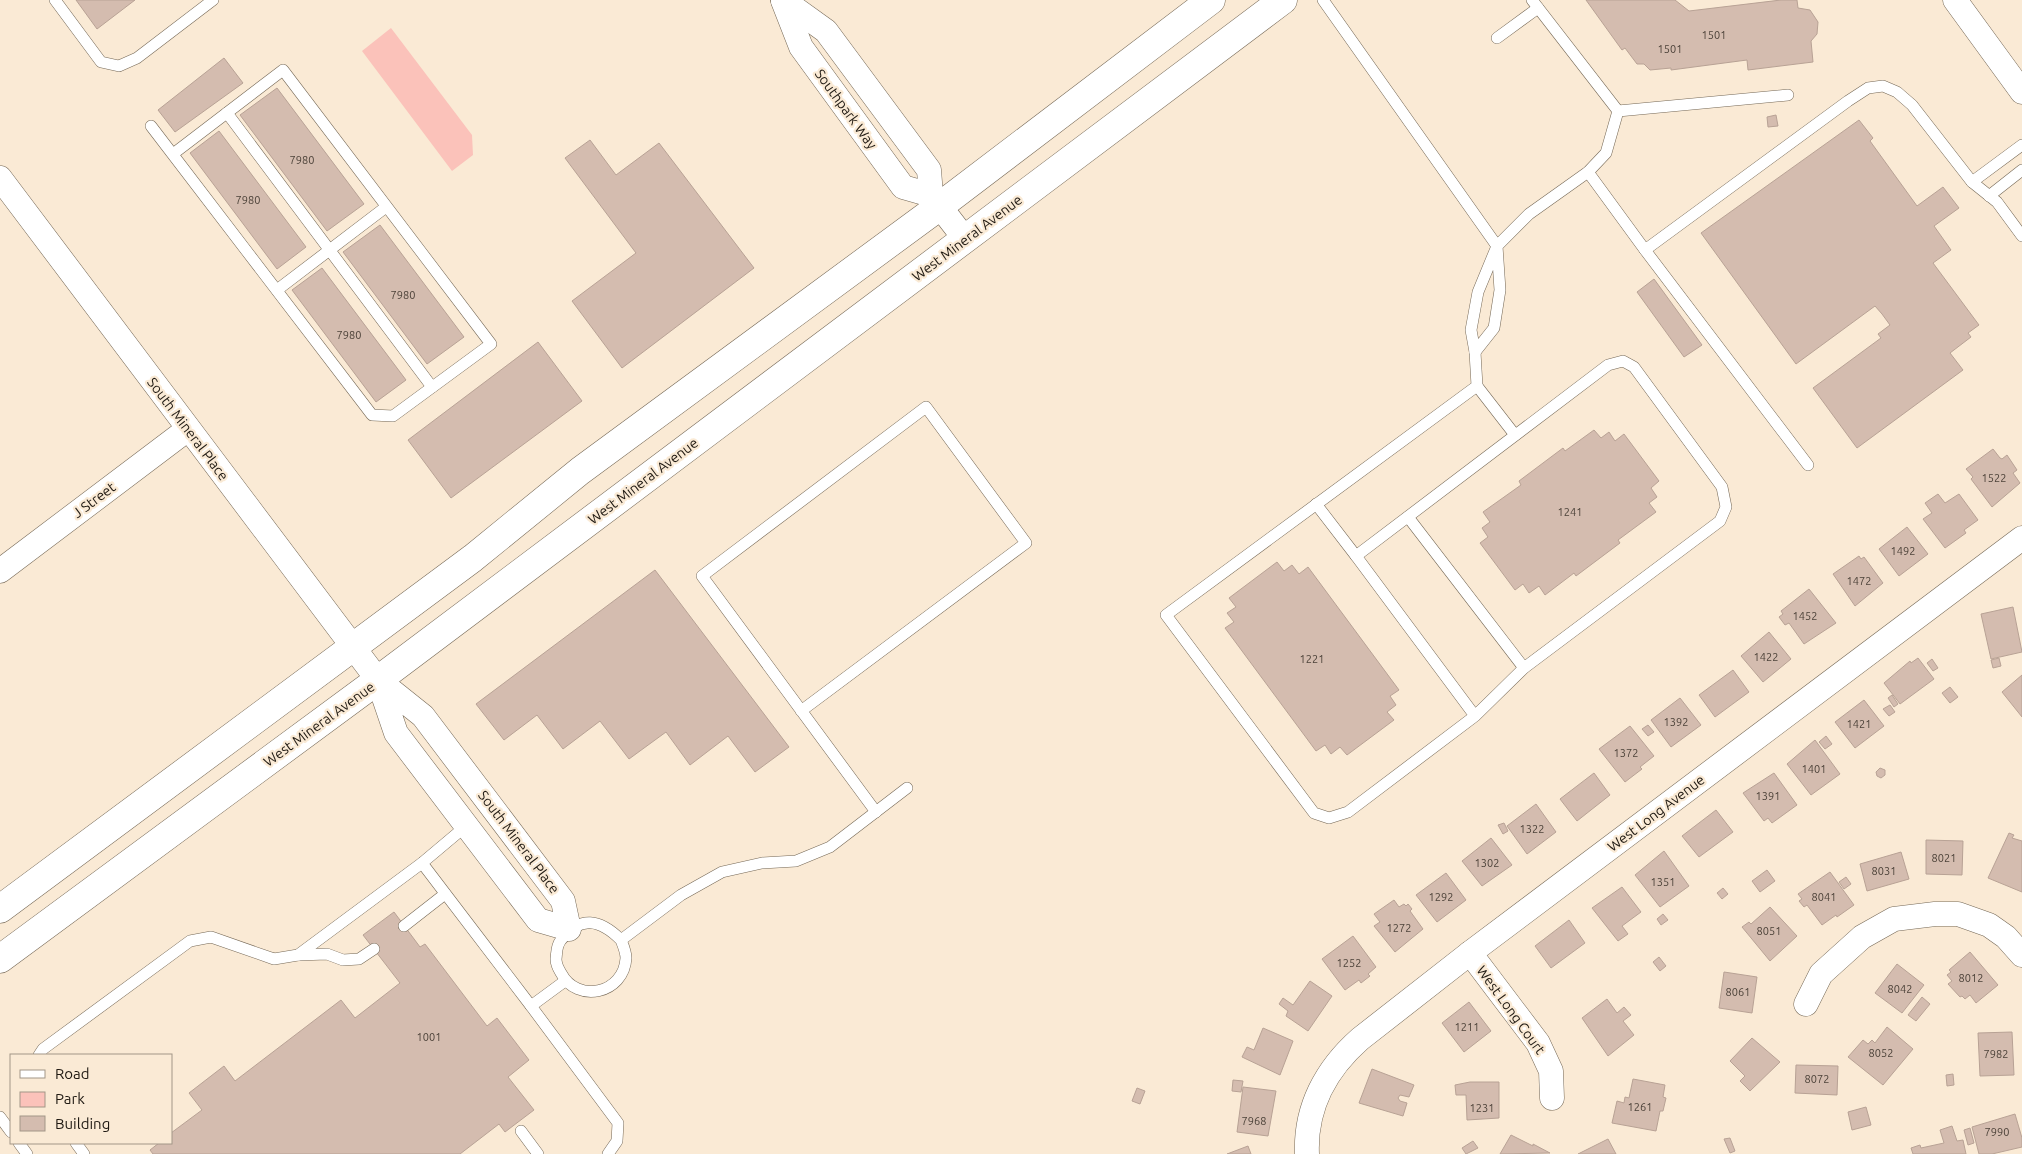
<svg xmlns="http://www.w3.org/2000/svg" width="2022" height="1154" font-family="Ubuntu,sans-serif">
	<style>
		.green { fill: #fbc2ba }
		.building { fill: #d4bcaf; stroke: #b8a295 }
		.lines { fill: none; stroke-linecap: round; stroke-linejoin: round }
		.lane-casing { stroke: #756856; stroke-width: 12 }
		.street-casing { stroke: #756856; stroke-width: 25 }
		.secondary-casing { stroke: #756856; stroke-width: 29 }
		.lane { stroke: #fff; stroke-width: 11 }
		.street { stroke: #fff; stroke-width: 24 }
		.secondary { stroke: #fff; stroke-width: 28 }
		.labels { text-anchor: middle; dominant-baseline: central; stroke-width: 4.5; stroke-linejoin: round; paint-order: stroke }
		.number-label { font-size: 11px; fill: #4c4239 }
		.street-label { font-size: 14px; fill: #1f1912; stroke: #faead5 }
	</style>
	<rect width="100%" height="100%" fill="#faead5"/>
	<polygon class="green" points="391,28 472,135 473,155 452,171 362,51"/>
	<g class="building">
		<polygon points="76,0 135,0 97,29"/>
		<polygon points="1586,0 1675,0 1689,11 1781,0 1797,0 1798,8 1810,10 1818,22 1817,34 1811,41 1813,62 1748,70 1747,60 1671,70 1671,68 1650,70 1644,64 1637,64 1625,48 1622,50"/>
		<polygon points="224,58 243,83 175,132 158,110"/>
		<polygon points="277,88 364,204 327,231 240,115"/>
		<polygon points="1776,115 1778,126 1768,127 1767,117"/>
		<polygon points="1859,120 1873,138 1870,141 1917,206 1943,187 1959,208 1934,226 1951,250 1933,263 1979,325 1968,333 1971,337 1950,353 1963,370 1857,448 1813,388 1881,338 1878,334 1890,325 1882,314 1875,306 1796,364 1701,233"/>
		<polygon points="219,131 306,247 277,269 190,153"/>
		<polygon points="590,140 616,175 659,143 754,268 622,368 572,301 636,253 565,158"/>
		<polygon points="380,225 464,337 427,364 343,252"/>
		<polygon points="322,268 406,380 376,402 292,290"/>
		<polygon points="1654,279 1702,345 1684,357 1637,292"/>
		<polygon points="538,342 582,401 451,498 408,440"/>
		<polygon points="1594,430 1601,438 1609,432 1615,441 1624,434 1659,481 1651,488 1657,497 1649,503 1656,512 1618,540 1620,543 1576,576 1574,573 1545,595 1539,586 1529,593 1523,584 1515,590 1480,543 1488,537 1482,528 1490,522 1483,512 1521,485 1519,481 1563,448 1565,451"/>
		<polygon points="1993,449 2000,458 2002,459 2007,455 2017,470 2013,473 2020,483 1992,507 1971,479 1973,477 1966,469"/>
		<polygon points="1938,494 1945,503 1959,494 1978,520 1964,530 1966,533 1945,548 1923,519 1932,513 1925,503"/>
		<polygon points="1907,527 1928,554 1899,576 1879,549"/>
		<polygon points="1859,556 1861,559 1864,557 1883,583 1855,606 1833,574"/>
		<polygon points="1277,562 1284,571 1292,565 1299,574 1308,567 1399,690 1390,696 1396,705 1387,712 1394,720 1347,755 1340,747 1331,754 1325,745 1316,751 1225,628 1234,622 1227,613 1236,607 1229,598"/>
		<polygon points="655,570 789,747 755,772 728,736 690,765 666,732 629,759 600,721 563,749 537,715 504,740 476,704"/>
		<polygon points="1809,589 1836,623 1804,644 1789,623 1785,625 1779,617 1783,614 1781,611"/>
		<polygon points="2013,607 2022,652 1991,659 1981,614"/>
		<polygon points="1769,632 1791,659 1763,682 1741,656"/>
		<polygon points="1918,658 1934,679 1900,704 1884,683 1910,661 1911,663"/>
		<polygon points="1999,658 2001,666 1993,668 1991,660"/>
		<polygon points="1932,659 1938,668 1933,671 1927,663"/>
		<polygon points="1733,670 1749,692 1715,717 1699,695"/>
		<polygon points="2022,675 2022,717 2002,692"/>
		<polygon points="1950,687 1958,697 1950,703 1942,693"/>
		<polygon points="1892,695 1898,704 1894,707 1888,698"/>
		<polygon points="1680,698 1701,725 1671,747 1651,720"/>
		<polygon points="1864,700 1884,726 1855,748 1835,722"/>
		<polygon points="1890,705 1895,712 1889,716 1883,709"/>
		<polygon points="1648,725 1654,732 1648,736 1642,729"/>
		<polygon points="1630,726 1654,756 1640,767 1642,769 1625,782 1599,749"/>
		<polygon points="1826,736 1832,744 1825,749 1819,742"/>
		<polygon points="1815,740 1840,774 1811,795 1787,764"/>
		<polygon points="1880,768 1885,770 1885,775 1881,778 1877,776 1876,772"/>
		<polygon points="1594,773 1610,795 1577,821 1560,799"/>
		<polygon points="1774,773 1797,805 1772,823 1768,818 1764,821 1743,793"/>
		<polygon points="1536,804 1556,832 1527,854 1507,826"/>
		<polygon points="1716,810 1733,832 1699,857 1682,836"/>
		<polygon points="1504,823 1508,831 1503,834 1498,825"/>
		<polygon points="2009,833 2014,835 2012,838 2022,841 2022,892 1988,878"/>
		<polygon points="1491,838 1512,865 1482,886 1462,861"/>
		<polygon points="1926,840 1963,841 1962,875 1926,874"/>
		<polygon points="1664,851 1689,886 1660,907 1635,875"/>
		<polygon points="1901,852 1909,879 1867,891 1860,864"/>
		<polygon points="1767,870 1775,881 1760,892 1752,881"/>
		<polygon points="1830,872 1854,905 1837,917 1836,915 1822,925 1807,905 1804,907 1799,901 1802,899 1798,894"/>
		<polygon points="1446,873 1466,900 1437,922 1416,895"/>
		<polygon points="1846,877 1851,884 1844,889 1839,882"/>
		<polygon points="1622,887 1641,912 1622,926 1628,934 1618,941 1592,908"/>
		<polygon points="1723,888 1728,894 1722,899 1717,893"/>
		<polygon points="1394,900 1399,907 1404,904 1406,906 1408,904 1412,909 1410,911 1423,929 1395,952 1374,926 1380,922 1374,914"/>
		<polygon points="1770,907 1797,936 1770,961 1742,927 1749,922 1751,924"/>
		<polygon points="394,912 420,947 425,944 487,1026 497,1018 529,1060 508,1077 534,1110 505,1132 499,1124 460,1154 153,1154 150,1150 159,1143 171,1143 171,1133 202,1110 189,1093 224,1066 235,1081 341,1000 355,1018 400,983 363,935"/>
		<polygon points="1663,914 1668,920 1661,925 1657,919"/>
		<polygon points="1569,920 1585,943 1551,968 1535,946"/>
		<polygon points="1353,936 1376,967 1368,974 1370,976 1361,983 1359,980 1345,990 1322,959"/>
		<polygon points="1970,952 1998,985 1976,1003 1970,995 1965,999 1962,996 1960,997 1948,984 1952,981 1947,975 1951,972 1949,970"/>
		<polygon points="1659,957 1666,966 1660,971 1653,962"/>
		<polygon points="1897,964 1924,985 1902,1013 1875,993"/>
		<polygon points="1724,972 1757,977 1752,1013 1719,1008"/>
		<polygon points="1310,981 1332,996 1308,1031 1286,1016 1288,1011 1279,1004 1283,998 1293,1005"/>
		<polygon points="1922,997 1930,1004 1916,1021 1908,1015"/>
		<polygon points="1607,999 1617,1013 1624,1007 1631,1015 1623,1021 1634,1035 1608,1056 1582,1018"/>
		<polygon points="1469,1002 1491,1031 1464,1052 1442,1023"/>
		<polygon points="1887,1027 1913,1049 1883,1085 1848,1057 1863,1040 1868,1044 1872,1040 1875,1043"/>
		<polygon points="1263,1028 1293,1041 1280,1075 1242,1057 1247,1047 1254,1050"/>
		<polygon points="2012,1032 2014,1075 1980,1076 1978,1033"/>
		<polygon points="1752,1038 1780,1062 1750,1091 1740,1081 1745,1076 1730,1061"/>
		<polygon points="1796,1065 1838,1066 1837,1095 1795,1093"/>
		<polygon points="1372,1069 1414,1085 1409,1097 1400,1095 1398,1098 1400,1101 1407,1103 1403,1116 1359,1103"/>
		<polygon points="1953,1074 1954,1085 1947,1086 1946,1075"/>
		<polygon points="1633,1079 1665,1085 1663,1097 1666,1098 1663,1111 1660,1111 1656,1131 1612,1123 1617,1101 1624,1103 1625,1097 1629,1098"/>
		<polygon points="1233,1080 1243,1081 1241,1092 1232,1091"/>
		<polygon points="1470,1082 1499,1082 1499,1118 1467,1120 1466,1095 1456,1095 1455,1085"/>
		<polygon points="1243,1087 1276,1091 1268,1136 1237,1132"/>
		<polygon points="1137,1088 1145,1091 1140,1104 1132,1101"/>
		<polygon points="1866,1107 1871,1125 1852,1130 1848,1112"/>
		<polygon points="2015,1114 2022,1138 2022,1147 1992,1154 1979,1154 1972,1127"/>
		<polygon points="1952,1126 1957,1141 1963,1140 1966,1154 1913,1154 1911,1148 1920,1145 1921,1148 1944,1143 1940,1130"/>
		<polygon points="1970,1128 1974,1143 1968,1145 1964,1130"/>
		<polygon points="1511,1135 1533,1146 1533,1144 1550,1153 1500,1154"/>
		<polygon points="1730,1138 1735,1151 1730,1153 1724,1139"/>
		<polygon points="1608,1139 1616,1154 1578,1154"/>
		<polygon points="1473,1141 1478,1148 1466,1154 1462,1148"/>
		<polygon points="1248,1146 1251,1154 1227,1154"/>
	</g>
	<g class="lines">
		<g class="lane-casing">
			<g id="lane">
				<polyline points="55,0 101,62 119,66 137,58 213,0"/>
				<polyline points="1323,0 1497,246 1500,290 1494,328 1475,352 1471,330 1478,292 1497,246 1529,214 1588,172 1606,153 1618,111 1532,0"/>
				<polyline points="1497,38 1538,8"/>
				<polyline points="1618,111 1788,95"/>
				<polyline points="227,113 432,387"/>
				<polyline points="151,126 372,415 393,416 491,344 283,70 173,154"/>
				<polyline points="1588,172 1645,250 1848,101 1868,88 1883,86 1897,92 1912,105 1972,182 1997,202 2022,236"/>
				<polyline points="1972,182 2022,145"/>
				<polyline points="1989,196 2022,170"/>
				<polyline points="1645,250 1808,465"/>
				<polyline points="277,290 386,207"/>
				<polyline points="1475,352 1477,386 1166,615 1314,813 1329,818 1348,812 1475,716 1524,668 1720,521 1726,507 1722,487 1634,367 1623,361 1608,365 1356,556 1475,716"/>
				<polyline points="1477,386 1515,435"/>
				<polyline points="1316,504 1356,556"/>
				<polyline points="1408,517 1524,668"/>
				<polyline points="801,711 1026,543 926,407 702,576 876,812"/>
				<polyline points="466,826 422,863 531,1006 565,981"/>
				<polyline points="404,926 445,894"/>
				<path d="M621,940C600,919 580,915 561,940C556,946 557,952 556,959C556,965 558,968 561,973C577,1004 624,994 626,958C626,952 623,945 621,940L681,895L722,872L762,863L796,861L830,847L907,788"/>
				<polyline points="298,955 327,954 343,960 359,959 374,949"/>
				<polyline points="531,1006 618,1123 617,1141 608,1154"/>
				<polyline points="39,1055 43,1049 190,941 211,937 274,959 298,955 422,863"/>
				<polyline points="0,1117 11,1132"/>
				<polyline points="521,1131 538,1154"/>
				<polyline points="19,1143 27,1154"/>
				<polyline points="76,1143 84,1154"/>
			</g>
		</g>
		<g class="street-casing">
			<g id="street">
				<polyline points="783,0 826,31 929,170 931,195 965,239"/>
				<polyline points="1955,0 2022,92"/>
				<polyline points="783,1 801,47 903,187 931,195"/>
				<polyline points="0,178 378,680 396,733 538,920 569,929 563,901 423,716 378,680"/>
				<polyline points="0,571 188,429"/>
				<polyline points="1470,953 1538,1043 1551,1071 1552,1098"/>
				<polyline points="1806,1004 1821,974 1862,937 1894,919 1935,914 1958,914 1989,925 2006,937 2022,955"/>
				<path d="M1307,1154C1305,1108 1326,1069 1360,1039L1470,953L2022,538"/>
			</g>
		</g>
		<g class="secondary-casing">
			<g id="secondary">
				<polyline points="0,909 473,558 580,471 940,206 1211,0"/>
				<polyline points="0,959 378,680 1283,0"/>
			</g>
		</g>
		<use href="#lane" class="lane"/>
		<use href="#street" class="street"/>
		<use href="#secondary" class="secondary"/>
	</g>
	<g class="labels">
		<g class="number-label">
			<text x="1714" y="35">1501</text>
			<text x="1670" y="49">1501</text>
			<text x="302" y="160">7980</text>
			<text x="248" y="200">7980</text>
			<text x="403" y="295">7980</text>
			<text x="349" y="335">7980</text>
			<text x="1994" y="478">1522</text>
			<text x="1570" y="512">1241</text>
			<text x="1903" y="551">1492</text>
			<text x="1859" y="581">1472</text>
			<text x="1805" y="616">1452</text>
			<text x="1766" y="657">1422</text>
			<text x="1312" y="659">1221</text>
			<text x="1676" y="722">1392</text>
			<text x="1859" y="724">1421</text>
			<text x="1626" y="753">1372</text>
			<text x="1814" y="769">1401</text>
			<text x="1768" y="796">1391</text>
			<text x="1532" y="829">1322</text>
			<text x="1944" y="858">8021</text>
			<text x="1487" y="863">1302</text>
			<text x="1884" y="871">8031</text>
			<text x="1663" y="882">1351</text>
			<text x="1441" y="897">1292</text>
			<text x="1824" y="897">8041</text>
			<text x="1399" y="928">1272</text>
			<text x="1769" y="931">8051</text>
			<text x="1349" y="963">1252</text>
			<text x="1971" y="978">8012</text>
			<text x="1900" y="989">8042</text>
			<text x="1738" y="992">8061</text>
			<text x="1467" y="1027">1211</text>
			<text x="429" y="1037">1001</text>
			<text x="1881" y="1053">8052</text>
			<text x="1996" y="1054">7982</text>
			<text x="1817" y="1079">8072</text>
			<text x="1640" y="1107">1261</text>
			<text x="1482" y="1108">1231</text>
			<text x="1254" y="1121">7968</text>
			<text x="1997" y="1132">7990</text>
		</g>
		<g class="street-label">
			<text transform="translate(846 109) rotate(54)">Southpark Way</text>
			<text transform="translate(967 238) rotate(-37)">West Mineral Avenue</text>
			<text transform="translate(188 429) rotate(53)">South Mineral Place</text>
			<text transform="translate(643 481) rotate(-37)">West Mineral Avenue</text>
			<text transform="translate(94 500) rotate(-37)">J Street</text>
			<text transform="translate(319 724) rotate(-36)">West Mineral Avenue</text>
			<text transform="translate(1656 813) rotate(-37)">West Long Avenue</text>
			<text transform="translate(519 842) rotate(53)">South Mineral Place</text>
			<text transform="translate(1511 1010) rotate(54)">West Long Court</text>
		</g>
	</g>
	<rect x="10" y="1054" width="162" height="90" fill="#faead5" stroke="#a29687"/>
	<rect x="20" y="1070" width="25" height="8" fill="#ffffff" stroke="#a29687"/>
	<text x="55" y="1079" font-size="15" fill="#1f1912">Road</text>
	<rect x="20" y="1092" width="25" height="15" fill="#fbc2ba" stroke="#a29687"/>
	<text x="55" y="1104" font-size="15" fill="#1f1912">Park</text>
	<rect x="20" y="1116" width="25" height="15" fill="#d4bcaf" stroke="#a29687"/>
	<text x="55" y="1129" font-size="15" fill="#1f1912">Building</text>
</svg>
